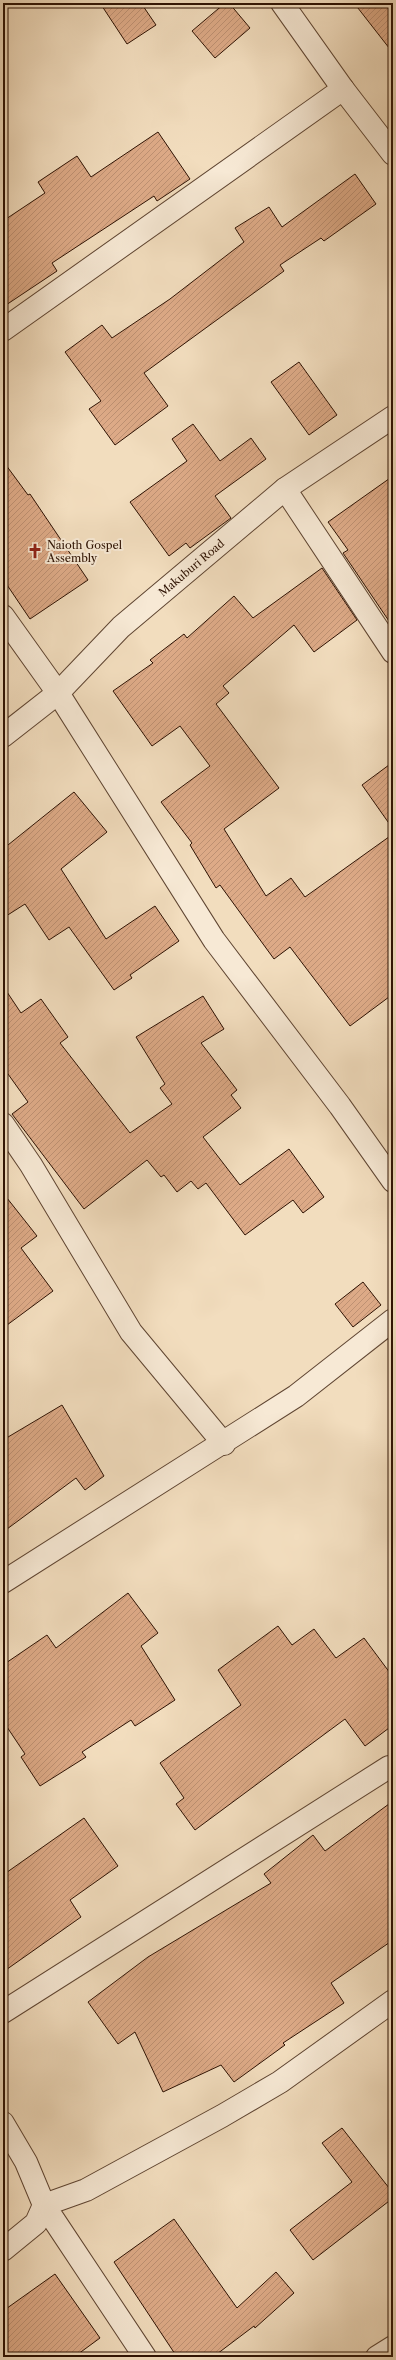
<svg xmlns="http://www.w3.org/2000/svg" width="396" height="2360" font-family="'Libre Caslon Text',serif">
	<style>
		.building { fill: url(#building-hatch); stroke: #2e1203 }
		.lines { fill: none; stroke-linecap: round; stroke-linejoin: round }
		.minor-casing { stroke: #5f4532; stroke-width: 24 }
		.tertiary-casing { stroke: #5f4532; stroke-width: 24 }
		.minor { stroke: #f7e9d5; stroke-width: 22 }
		.tertiary { stroke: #f7e9d5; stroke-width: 22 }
		.labels { text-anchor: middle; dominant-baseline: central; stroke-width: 4; stroke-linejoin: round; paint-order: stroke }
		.poi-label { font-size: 11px; fill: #2e1203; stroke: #f7e9d5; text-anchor: start }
		.street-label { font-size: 11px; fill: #2e1203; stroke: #f7e9d5 }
	</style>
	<defs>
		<pattern id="building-hatch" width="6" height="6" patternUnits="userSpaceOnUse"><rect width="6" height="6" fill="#ddaa87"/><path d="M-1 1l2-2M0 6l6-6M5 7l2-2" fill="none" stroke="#be9173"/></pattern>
	</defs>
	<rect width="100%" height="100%" fill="#f2ddbe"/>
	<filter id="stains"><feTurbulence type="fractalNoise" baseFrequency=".005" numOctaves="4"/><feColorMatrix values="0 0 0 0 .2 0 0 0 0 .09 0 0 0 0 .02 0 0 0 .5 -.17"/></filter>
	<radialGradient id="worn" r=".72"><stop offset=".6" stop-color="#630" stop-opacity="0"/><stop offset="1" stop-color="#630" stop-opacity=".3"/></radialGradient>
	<g class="building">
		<polygon points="100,3 141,3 156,25 127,44"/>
		<polygon points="225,3 229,3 250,28 215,58 192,31"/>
		<polygon points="354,3 393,3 393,53"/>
		<polygon points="158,132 190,179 157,201 154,196 52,263 57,271 3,307 3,221 45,193 38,182 77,156 91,177"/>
		<polygon points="355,174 376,204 324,241 321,238 280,265 284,271 144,373 168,406 115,445 89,409 101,401 65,352 102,325 112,338 170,299 244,242 235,228 269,207 282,227"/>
		<polygon points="299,362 337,415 309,435 271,382"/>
		<polygon points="193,424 220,461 251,438 266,459 215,496 231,518 190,548 186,543 169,556 130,502 187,461 172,439"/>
		<polygon points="3,461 28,495 30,494 88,580 30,619 3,579"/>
		<polygon points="393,476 393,627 343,553 348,550 328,522"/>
		<polygon points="322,568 357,620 314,652 294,625 223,686 229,693 216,704 279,788 224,829 266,896 291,878 305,897 393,834 393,994 350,1026 290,947 274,959 220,885 216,888 190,845 192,843 161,802 210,766 180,726 152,746 113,691 153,663 150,660 184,634 187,638 234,596 253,618"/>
		<polygon points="393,762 393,829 362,785"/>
		<polygon points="74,792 107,832 61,869 106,939 155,906 179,941 130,975 132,978 114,990 69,927 49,940 25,904 3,918 3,849"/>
		<polygon points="3,986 21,1013 41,999 68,1037 60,1043 130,1133 172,1104 160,1088 165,1084 136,1037 203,996 224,1029 201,1043 237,1090 231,1095 241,1108 203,1137 240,1185 289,1149 324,1197 303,1213 293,1200 245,1235 206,1183 198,1189 191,1181 177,1192 164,1175 161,1177 147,1160 84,1209 12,1114 28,1102 3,1067"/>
		<polygon points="3,1193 37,1236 21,1248 53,1291 3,1328"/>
		<polygon points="363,1282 381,1305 353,1327 335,1304"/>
		<polygon points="62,1405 104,1476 85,1490 76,1478 3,1532 3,1440"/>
		<polygon points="128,1593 158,1633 141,1646 175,1700 135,1726 131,1720 82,1752 86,1757 40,1786 21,1757 25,1754 3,1721 3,1665 47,1635 56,1648"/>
		<polygon points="278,1626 292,1645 314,1629 336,1658 364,1638 393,1677 393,1725 365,1746 345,1719 195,1830 176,1804 184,1798 160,1763 241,1705 218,1670"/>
		<polygon points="393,1801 393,1940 331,1983 344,2003 283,2043 285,2045 234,2082 221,2065 163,2092 135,2032 118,2044 88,2002 148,1957 271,1883 264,1874 313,1835 325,1851"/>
		<polygon points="84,1818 118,1866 70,1900 81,1917 3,1972 3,1875"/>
		<polygon points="342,2128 393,2193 393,2198 313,2260 290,2230 352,2182 322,2143"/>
		<polygon points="174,2219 237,2308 276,2272 294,2293 255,2328 254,2326 213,2357 177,2357 114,2262"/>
		<polygon points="55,2274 100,2338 74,2357 3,2357 3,2311"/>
	</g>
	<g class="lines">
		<g class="minor-casing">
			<g id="minor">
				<polyline points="282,3 343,89 393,154"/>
				<polyline points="3,330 343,89"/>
				<polyline points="285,489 393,652"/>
				<polyline points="3,616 58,693 214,940 340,1106 393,1181"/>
				<polyline points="3,1124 31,1165 131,1332 224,1444"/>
				<polyline points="3,1582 296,1396 393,1320"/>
				<polyline points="3,2012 389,1767"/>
				<polyline points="145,2357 44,2205 86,2190 222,2116 280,2082 393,2001"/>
				<polyline points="377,2357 393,2347"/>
			</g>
		</g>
		<g class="tertiary-casing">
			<g id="tertiary">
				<path id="s1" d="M3,736L58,693L121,627L285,489L393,417"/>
				<polyline points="3,2123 26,2162 44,2205 36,2223 3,2250"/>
			</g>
		</g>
		<use href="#minor" class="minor"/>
		<use href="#tertiary" class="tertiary"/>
	</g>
	<defs>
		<g id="church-bare" transform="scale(1.2)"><path d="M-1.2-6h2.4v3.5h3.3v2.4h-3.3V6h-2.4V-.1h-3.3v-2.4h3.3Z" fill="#8f2418" stroke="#f7e9d5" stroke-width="2.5" paint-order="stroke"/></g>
	</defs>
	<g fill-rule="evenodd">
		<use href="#church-bare" x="35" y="551"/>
	</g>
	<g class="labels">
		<g class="poi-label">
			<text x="47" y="545">Naioth Gospel<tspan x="47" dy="13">Assembly</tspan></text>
		</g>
		<g class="street-label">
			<text stroke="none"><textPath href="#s1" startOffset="253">Makuburi Road</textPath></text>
		</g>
	</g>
	<rect width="396" height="2360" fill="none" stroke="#f2ddbe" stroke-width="16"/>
	<rect x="4" y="4" width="388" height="2352" fill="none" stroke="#2e1203" stroke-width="2"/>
	<rect x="8" y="8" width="380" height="2344" fill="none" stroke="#2e1203"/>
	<rect width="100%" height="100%" filter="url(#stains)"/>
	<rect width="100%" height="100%" fill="url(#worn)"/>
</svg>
